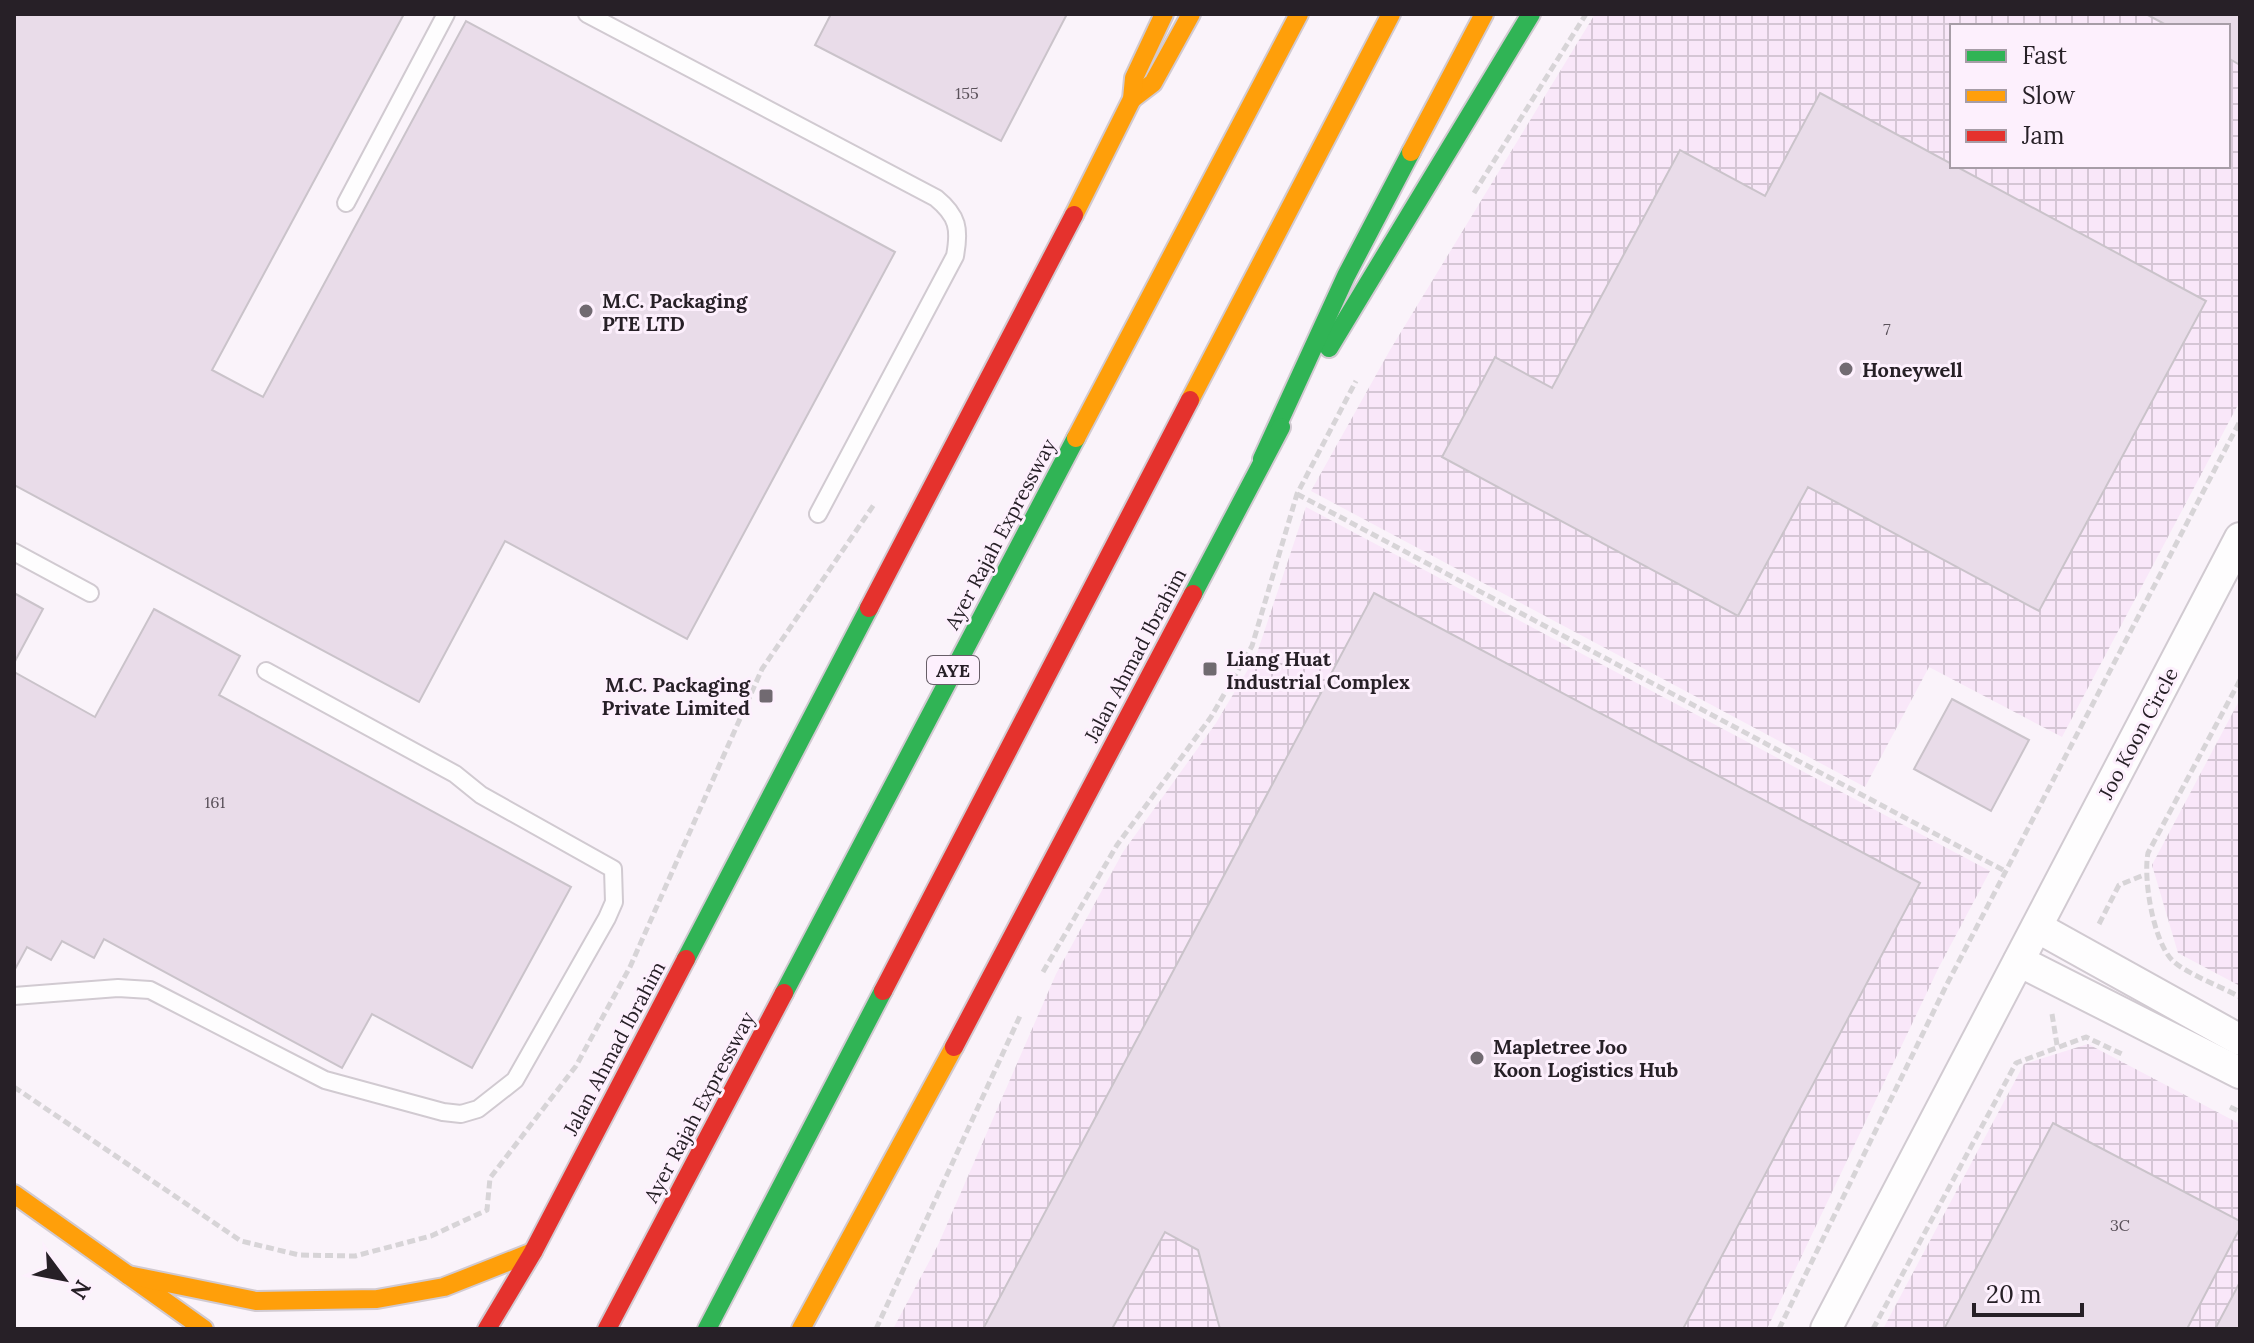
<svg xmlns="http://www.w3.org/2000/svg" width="2254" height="1343" font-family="Lora,serif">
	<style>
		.industrial { fill: url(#industrial-grid); fill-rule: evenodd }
		.building { fill: #e9dce9; stroke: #cac3ca; stroke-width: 2 }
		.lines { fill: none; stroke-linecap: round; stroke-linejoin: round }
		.lane-casing { stroke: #d1cad1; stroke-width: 20 }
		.street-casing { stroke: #d1cad1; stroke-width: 34 }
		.fast-casing { stroke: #d1cad1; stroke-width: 22 }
		.slow-casing { stroke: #d1cad1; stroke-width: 22 }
		.jam-casing { stroke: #d1cad1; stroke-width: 22 }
		.path { stroke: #d7d4d7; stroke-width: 5; stroke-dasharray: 8 4; stroke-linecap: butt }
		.lane { stroke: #fefdfe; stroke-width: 16 }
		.street { stroke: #fefdfe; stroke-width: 30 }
		.fast { stroke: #30b455; stroke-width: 18 }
		.slow { stroke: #ff9f0a; stroke-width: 18 }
		.jam { stroke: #e5322d; stroke-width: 18 }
		.poi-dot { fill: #716a71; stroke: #fdf0fd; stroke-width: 3 }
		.labels { text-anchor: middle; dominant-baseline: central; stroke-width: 6; stroke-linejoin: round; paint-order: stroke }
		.number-label { font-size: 16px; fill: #5a515a }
		.shield { fill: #fdf0fd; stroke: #675e67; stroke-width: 2 }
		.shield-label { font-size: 18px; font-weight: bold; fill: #272027 }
		.poi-label { font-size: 20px; font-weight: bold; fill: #272027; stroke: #fdf0fd; text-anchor: start }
		.street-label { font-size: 20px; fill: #272027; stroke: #fdf0fd }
	</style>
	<defs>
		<pattern id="industrial-grid" width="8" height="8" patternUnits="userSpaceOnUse" patternTransform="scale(2)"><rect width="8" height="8" fill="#f9e7f9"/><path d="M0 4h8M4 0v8" fill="none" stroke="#d5c6d5"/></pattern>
	</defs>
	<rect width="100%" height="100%" fill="#faf3fa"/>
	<g class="industrial">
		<path d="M1595,14H2240V401L2062,737L1929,667L1865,787L1311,491L1390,350ZM1952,26H2228V166H1952Z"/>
		<polygon points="1306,507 1990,871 1939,967 1767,1329 893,1329 938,1245 1056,974 1123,852 1216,723 1256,656"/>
		<polygon points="2240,699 2240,986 2178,953 2152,865"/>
		<polygon points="2088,1044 2240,1124 2240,1329 1883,1329 2024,1064"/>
	</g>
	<g class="building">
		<polygon points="14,14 404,14 212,370 263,397 466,21 895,252 687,639 505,541 419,702 14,485"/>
		<polygon points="831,14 1067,14 1001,141 815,45"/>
		<polygon points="2146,14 2240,14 2240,65 2228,58 2228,26 2168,26"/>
		<polygon points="1820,93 2206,301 2039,611 1808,487 1738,616 1442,457 1495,357 1552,388 1680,150 1765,196"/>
		<polygon points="14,593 43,609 14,663"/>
		<polygon points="1374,593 1920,883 1683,1329 1220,1329 1198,1250 1165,1232 1112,1329 983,1329"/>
		<polygon points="154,609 240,656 219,695 571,887 472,1068 372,1014 342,1068 104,939 94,958 62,941 51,960 27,947 14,971 14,672 95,717"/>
		<polygon points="1952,699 2029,740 1991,811 1914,769"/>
		<polygon points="2053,1123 2240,1221 2240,1228 2187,1329 1944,1329"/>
		<polygon points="2240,1282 2240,1329 2215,1329"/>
	</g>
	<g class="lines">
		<g class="lane-casing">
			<g id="lane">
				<path d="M587,14L936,198C958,216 960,229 955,256L818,514"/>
				<polyline points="346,203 446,14"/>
				<polyline points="14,552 90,593"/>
				<polyline points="14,996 118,988 150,990 325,1080 443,1112 461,1114 478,1109 515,1080 607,918 614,902 613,869 481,795 455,774 266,671"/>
			</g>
		</g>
		<g class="street-casing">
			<g id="street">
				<polyline points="2037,927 2240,1040"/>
				<polyline points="2019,961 2240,1073"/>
				<polyline points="1826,1329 2240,538"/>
			</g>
		</g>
		<g class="fast-casing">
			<g id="fast">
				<polyline points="1329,348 1531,14"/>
				<polyline points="1262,459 1346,276 1411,152"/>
				<polyline points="1193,594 1281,427"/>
				<polyline points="686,959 869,608"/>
				<polyline points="784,993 1076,438"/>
				<polyline points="707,1329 883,991"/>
			</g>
		</g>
		<g class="slow-casing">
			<g id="slow">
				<polyline points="1132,99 1153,83 1191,14"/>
				<polyline points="1411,152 1484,14"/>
				<polyline points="1074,215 1132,99 1134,78 1164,14"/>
				<polyline points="1190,400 1391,14"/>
				<polyline points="1076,438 1299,14"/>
				<polyline points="14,1194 204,1329"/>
				<polyline points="128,1275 256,1301 377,1299 444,1287 533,1252"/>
				<polyline points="801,1329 954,1047"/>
			</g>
		</g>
		<g class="jam-casing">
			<g id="jam">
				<polyline points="869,608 1074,215"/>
				<polyline points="883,991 1190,400"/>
				<polyline points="954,1047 1193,594"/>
				<polyline points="487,1329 533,1252 686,959"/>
				<polyline points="607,1329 784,993"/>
			</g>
		</g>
		<g class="path">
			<polyline points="1474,193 1586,14"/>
			<polyline points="1297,494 2005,871"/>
			<path d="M2240,680L2148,853C2143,878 2153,942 2173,961C2187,974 2222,987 2240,997"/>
			<polyline points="2099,924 2119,885 2144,875"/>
			<polyline points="1043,972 1117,845 1211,717 1252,646 1297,494 1356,381"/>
			<polyline points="2052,1014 2057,1045"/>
			<polyline points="14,1087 241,1241 299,1255 355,1256 431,1236 487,1210 490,1178 576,1066 630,967 762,669 875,503"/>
			<polyline points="2230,1107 2240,1112"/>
			<polyline points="876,1329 1020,1016"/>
			<polyline points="1779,1329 1946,986 2240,421"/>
			<polyline points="1873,1329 2016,1063 2086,1037 2124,1055"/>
		</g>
		<use href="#lane" class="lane"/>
		<use href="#street" class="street"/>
		<use href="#fast" class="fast"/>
		<use href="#slow" class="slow"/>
		<use href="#jam" class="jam"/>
	</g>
	<g class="poi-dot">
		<circle cx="586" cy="311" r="8"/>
		<circle cx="1846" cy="369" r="8"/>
		<rect x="1202" y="661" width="16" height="16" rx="4"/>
		<rect x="758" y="688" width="16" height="16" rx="4"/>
		<circle cx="1477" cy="1058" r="8"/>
	</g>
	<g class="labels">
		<g class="number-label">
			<text x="967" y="93">155</text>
			<text x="1887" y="329">7</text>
			<text x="215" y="802">161</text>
			<text x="2120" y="1225">3C</text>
		</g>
		<rect class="shield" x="927" y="656" width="52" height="28" rx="6"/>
		<g class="shield-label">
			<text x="953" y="670">AYE</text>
		</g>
		<g class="poi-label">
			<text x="602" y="300">M.C. Packaging<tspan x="602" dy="23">PTE LTD</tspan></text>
			<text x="1862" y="369">Honeywell</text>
			<text x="1226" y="658">Liang Huat<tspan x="1226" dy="23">Industrial Complex</tspan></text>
			<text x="750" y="684" text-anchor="end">M.C. Packaging<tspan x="750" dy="23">Private Limited</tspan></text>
			<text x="1493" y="1046">Mapletree Joo<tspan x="1493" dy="23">Koon Logistics Hub</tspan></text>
		</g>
		<g class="street-label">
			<text transform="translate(1000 534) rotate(-62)">Ayer Rajah Expressway</text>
			<text transform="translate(1135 655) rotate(-62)">Jalan Ahmad Ibrahim</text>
			<text transform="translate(2138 733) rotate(-62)">Joo Koon Circle</text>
			<text transform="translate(614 1048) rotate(-62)">Jalan Ahmad Ibrahim</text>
			<text transform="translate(699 1107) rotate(-62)">Ayer Rajah Expressway</text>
		</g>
	</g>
	<rect width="2254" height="1343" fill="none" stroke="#272027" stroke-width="32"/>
	<rect x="1950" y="24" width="280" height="144" fill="#fdf0fd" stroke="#a79da7" stroke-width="2"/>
	<rect x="1966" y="50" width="40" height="12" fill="#30b455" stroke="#a79da7" stroke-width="2"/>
	<text x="2022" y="64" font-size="24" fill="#272027">Fast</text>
	<rect x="1966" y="90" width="40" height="12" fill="#ff9f0a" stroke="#a79da7" stroke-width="2"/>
	<text x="2022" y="104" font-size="24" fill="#272027">Slow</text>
	<rect x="1966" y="130" width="40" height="12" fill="#e5322d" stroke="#a79da7" stroke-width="2"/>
	<text x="2022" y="144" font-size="24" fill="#272027">Jam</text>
	<g transform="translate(64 1279) rotate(122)" stroke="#fdf0fd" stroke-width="6" paint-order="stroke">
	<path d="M0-6L14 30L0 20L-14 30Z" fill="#272027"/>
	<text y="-12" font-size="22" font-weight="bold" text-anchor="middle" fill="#272027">N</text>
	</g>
	<path d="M1974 1303v12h108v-12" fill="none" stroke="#272027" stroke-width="4"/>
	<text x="1986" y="1303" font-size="24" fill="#272027" stroke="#fdf0fd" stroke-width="6" paint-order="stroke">20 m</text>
</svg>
